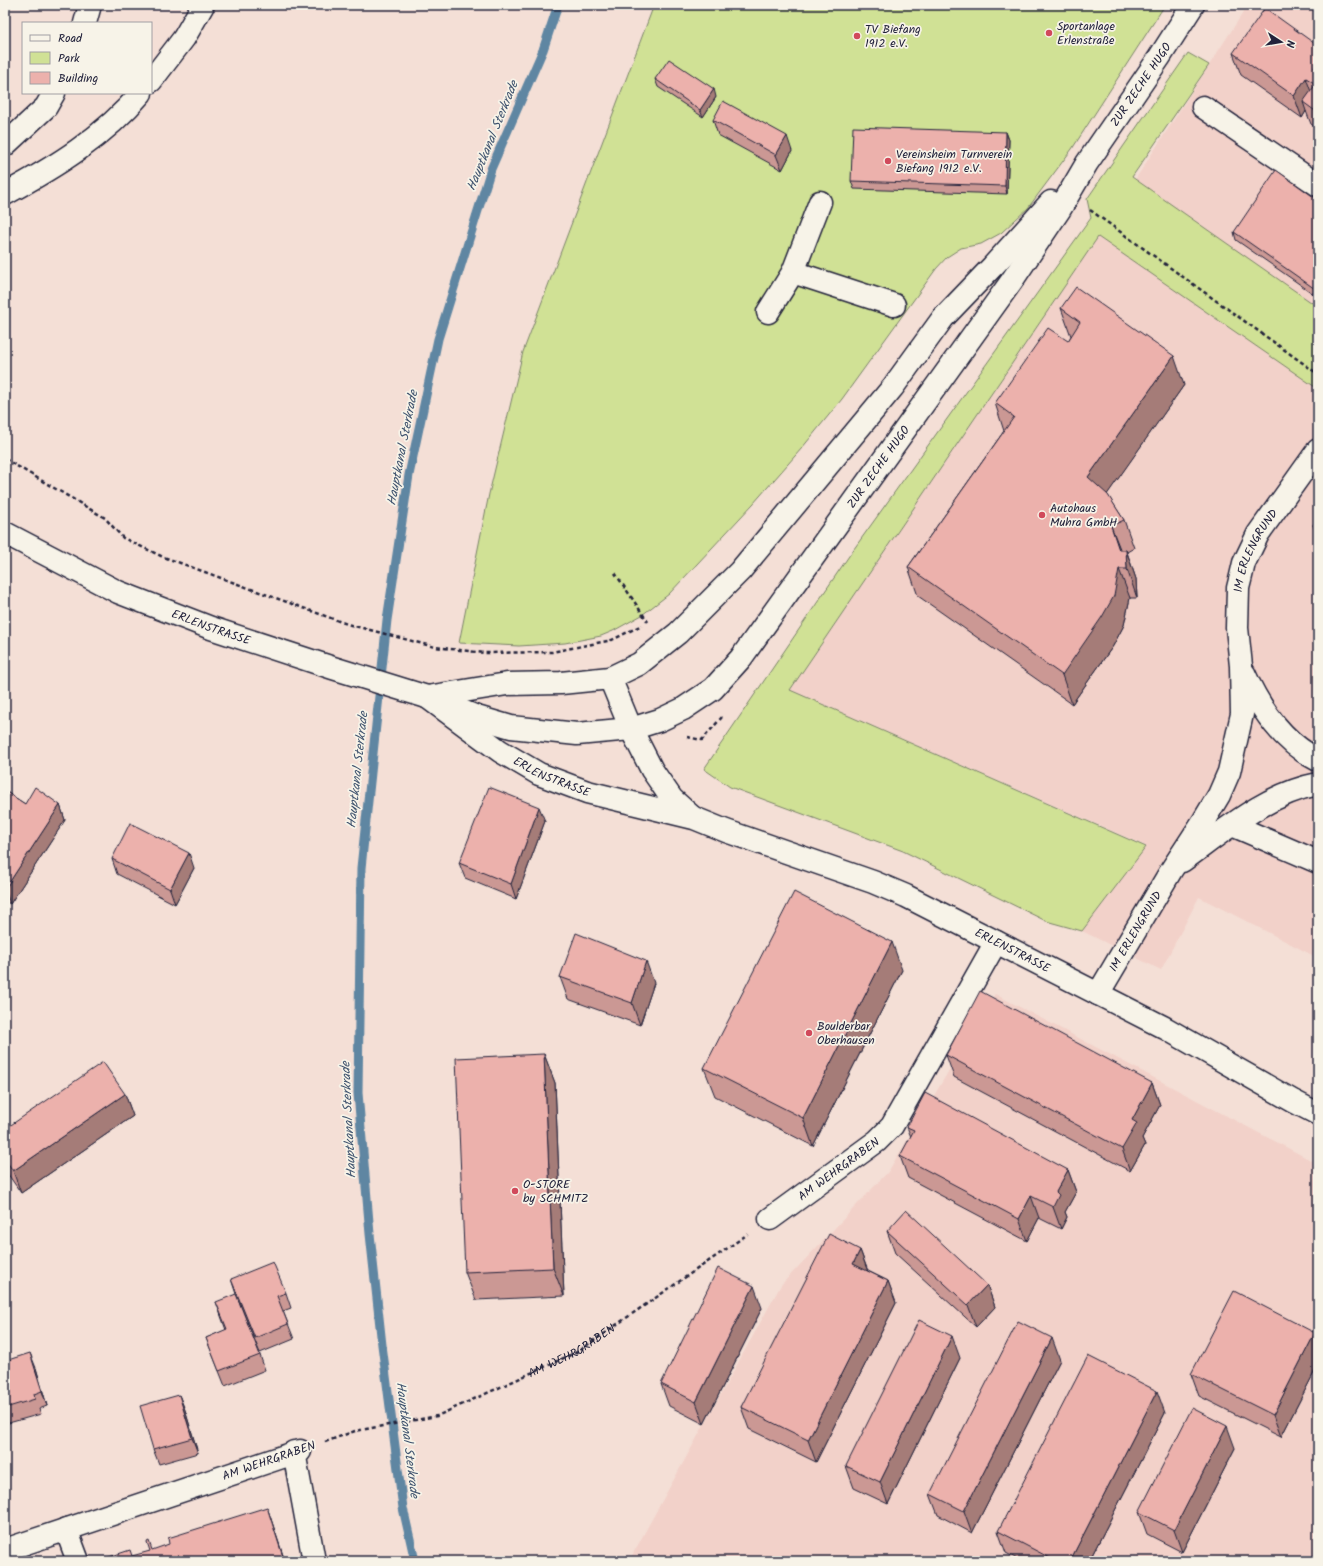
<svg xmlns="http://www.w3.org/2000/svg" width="1323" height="1566" font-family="Kalam,sans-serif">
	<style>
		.built { fill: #f2d1c9 }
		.green { fill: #d0e195; stroke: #798268 }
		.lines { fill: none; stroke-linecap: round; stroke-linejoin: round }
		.stream { stroke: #5e86a2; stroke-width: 9 }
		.minor-casing { stroke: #22223b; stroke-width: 25 }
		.major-casing { stroke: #22223b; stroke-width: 25 }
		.highway-casing { stroke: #22223b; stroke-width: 25 }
		.path { stroke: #22223b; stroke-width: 2.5; stroke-dasharray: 4 3; stroke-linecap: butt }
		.minor { stroke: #f7f3e8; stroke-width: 22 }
		.major { stroke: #f7f3e8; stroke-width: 22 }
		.highway { stroke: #f7f3e8; stroke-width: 22 }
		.wall { fill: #cb9894; stroke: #22223b }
		.shaded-wall { fill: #a57c78; stroke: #22223b }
		.building { fill: #ecb1ac; stroke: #22223b }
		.poi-dot { fill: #d1495b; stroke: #f7f3e8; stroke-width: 1.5 }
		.labels { text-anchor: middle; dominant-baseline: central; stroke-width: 3.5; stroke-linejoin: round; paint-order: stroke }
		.poi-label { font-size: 12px; fill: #22223b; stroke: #f7f3e8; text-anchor: start }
		.street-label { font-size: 12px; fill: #22223b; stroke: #f7f3e8 }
		.water-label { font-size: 13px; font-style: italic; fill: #40546f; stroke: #f7f3e8 }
	</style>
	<rect width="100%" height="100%" fill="#f4dfd6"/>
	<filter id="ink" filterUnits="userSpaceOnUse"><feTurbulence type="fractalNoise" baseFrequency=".025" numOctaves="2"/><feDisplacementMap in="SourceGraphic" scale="8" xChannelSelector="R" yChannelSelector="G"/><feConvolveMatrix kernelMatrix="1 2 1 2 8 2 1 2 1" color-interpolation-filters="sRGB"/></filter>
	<g filter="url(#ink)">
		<g class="built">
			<polygon points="1248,5 1318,5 1318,958 1199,897 1161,970 1082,931 1146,846 790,690 1098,237"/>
			<polygon points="995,994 1318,1164 1318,1561 629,1561 781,1285 888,1172"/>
		</g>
		<g class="green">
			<polygon points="654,5 1165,5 1072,149 1028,208 1001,233 981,244 961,248 947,257 936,269 842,399 802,448 753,504 669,594 642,615 613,631 601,636 565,643 519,646 459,643 489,494 523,352"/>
			<polygon points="1188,53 1209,65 1132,177 1318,307 1318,389 1098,237 790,690 1146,847 1082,931 1046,921 903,851 730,787 704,769 851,553 1091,218 1087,199"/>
		</g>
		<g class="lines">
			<polyline class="stream" points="415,1561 403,1508 382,1345 370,1234 358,1093 361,868 387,620 409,475 438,339 491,169 543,50 558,5"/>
			<g class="minor-casing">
				<g id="minor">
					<polyline points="1203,107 1318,185"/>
					<polyline points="793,272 894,305"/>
					<polyline points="768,312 793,272 820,202"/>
					<path d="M1244,673C1260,709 1282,742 1318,760"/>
					<polyline points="610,678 639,664 678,633 740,571 893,387 943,318 993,266 1051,202"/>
					<path id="s2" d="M631,729L660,720L683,709L713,689L741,658L1011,282L1060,209L1087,163L1159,58L1193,5"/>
					<polyline points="1232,825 1318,862"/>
					<path d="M1182,861C1224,831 1266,794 1318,784"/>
					<path id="s3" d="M1098,994L1172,869L1204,820L1219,795L1229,772L1242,714L1241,666L1237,628L1238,588L1241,576L1244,563L1258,534L1318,450"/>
					<path id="s4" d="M770,1219L877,1141L892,1126L996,942"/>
					<polyline points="294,1452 314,1561"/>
					<polyline points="66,1529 78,1561"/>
					<polyline points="5,1550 300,1451"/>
				</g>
			</g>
			<g class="major-casing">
				<g id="major">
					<path id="s5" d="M5,533L118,592L211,628L333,668L427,697L477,717L511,727L577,734L631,729"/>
					<path id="s6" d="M427,697L500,751L539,774L587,792L694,818L726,831L873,882L906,896L1165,1028L1293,1101L1318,1114"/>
					<polyline points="427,697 507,684 561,683 610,678 631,729 652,770 672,799 691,816"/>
				</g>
			</g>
			<g class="highway-casing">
				<g id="highway">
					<polyline points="85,23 90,5"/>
					<polyline points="151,81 184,38 203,5"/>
					<polyline points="5,145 46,107 54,93"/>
					<path d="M5,194C55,167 104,137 141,93"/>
				</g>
			</g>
			<g class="path">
				<polyline points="1090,210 1318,374"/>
				<polyline points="5,459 105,518 123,538 161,556 347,624 435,647 485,653 552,652 612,640 642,625"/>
				<polyline points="615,573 648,622"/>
				<polyline points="687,737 702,740 722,717"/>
				<path id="s1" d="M325,1442L355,1431L437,1416L577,1352L748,1234"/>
			</g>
			<use href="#minor" class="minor"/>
			<use href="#major" class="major"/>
			<use href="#highway" class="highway"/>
		</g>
		<g class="wall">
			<polygon points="1318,46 1318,129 1311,124 1306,111 1302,118 1241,75 1233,53"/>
			<polygon points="655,79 716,97 703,117 658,87"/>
			<polygon points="713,120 792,151 782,170 718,135"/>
			<polygon points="1006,132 1009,140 1007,194 854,189 851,181"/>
			<polygon points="1318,200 1318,297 1236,240 1234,232"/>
			<polygon points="1061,308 1184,385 1107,494 1124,520 1134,548 1127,552 1136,579 1137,598 1130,598 1124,625 1113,646 1072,704 918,596 908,567 1004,431 995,403 1068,341 1071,336"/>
			<polygon points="1318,519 1318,538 1313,525"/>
			<polygon points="5,791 25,804 60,805 65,820 10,904 5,901"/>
			<polygon points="545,821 516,899 465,878 459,863"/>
			<polygon points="112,859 194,868 175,904 117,874"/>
			<polygon points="902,970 813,1146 715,1096 704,1068"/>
			<polygon points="560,977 654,983 640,1025 568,999"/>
			<polygon points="544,1054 555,1083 564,1296 476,1300 465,1272"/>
			<polygon points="946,1055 1152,1083 1160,1105 1142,1138 1145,1145 1130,1171 954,1077"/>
			<polygon points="125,1094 133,1116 21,1193 5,1170 5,1129"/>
			<polygon points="907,1127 1068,1170 1076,1192 1065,1212 1067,1217 1061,1229 1039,1218 1027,1241 908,1178 900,1156 911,1137"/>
			<polygon points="887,1231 987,1285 995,1307 976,1327 895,1253"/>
			<polygon points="860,1250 868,1271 888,1281 896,1303 816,1462 749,1429 741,1407"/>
			<polygon points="231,1279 286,1293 291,1308 283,1311 294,1339 260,1353 236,1294"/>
			<polygon points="216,1302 260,1355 265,1370 225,1386 206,1338 226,1330"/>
			<polygon points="762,1308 704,1424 669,1406 661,1384"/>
			<polygon points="1318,1328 1318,1365 1281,1437 1199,1396 1191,1374 1315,1333"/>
			<polygon points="5,1356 6,1360 36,1368 47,1406 39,1409 41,1414 5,1424"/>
			<polygon points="960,1358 888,1504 854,1488 846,1466"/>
			<polygon points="1060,1360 972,1533 938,1515 930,1494"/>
			<polygon points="179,1395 185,1410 198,1453 159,1464 153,1449"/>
			<polygon points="1165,1413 1089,1561 1021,1561 1006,1553 998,1531"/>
			<polygon points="1235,1448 1182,1552 1147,1534 1139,1512"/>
		</g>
		<g class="shaded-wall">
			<polygon points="1318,62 1318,79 1314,68"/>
			<polygon points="1306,78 1314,100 1303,102 1306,111 1302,118 1294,96"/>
			<polygon points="714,89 716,97 703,117 700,110"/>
			<polygon points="1006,132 1009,140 1007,194 1005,186"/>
			<polygon points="787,136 792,151 782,170 776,155"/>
			<polygon points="1174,356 1184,385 1099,506 1088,477"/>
			<polygon points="1111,526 1122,554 1119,550"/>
			<polygon points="1126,550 1136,579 1137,598 1127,569"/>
			<polygon points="1119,569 1130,598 1124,625 1113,646 1072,704 1062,675"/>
			<polygon points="60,805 65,820 10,904 5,889"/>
			<polygon points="539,807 545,821 516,899 511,884"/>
			<polygon points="189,853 194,868 175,904 170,889"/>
			<polygon points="892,942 902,970 813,1146 803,1118"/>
			<polygon points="646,961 654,983 640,1025 632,1003"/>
			<polygon points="544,1054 555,1083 564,1296 553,1268"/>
			<polygon points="1152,1083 1160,1105 1142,1138 1145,1145 1130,1171 1122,1149 1132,1120"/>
			<polygon points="125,1094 133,1116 21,1193 13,1171"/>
			<polygon points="1068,1170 1076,1192 1065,1212 1067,1217 1061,1229 1053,1207 1056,1192"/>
			<polygon points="1031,1196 1039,1218 1027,1241 1019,1219"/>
			<polygon points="860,1250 868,1272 853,1264"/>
			<polygon points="888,1281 896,1303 816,1462 808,1440"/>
			<polygon points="987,1285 995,1307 976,1327 968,1305"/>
			<polygon points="754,1286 762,1308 704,1424 696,1402"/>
			<polygon points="1315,1333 1318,1340 1318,1365 1281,1437 1273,1415"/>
			<polygon points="952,1336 960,1358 888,1504 880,1482"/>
			<polygon points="1052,1338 1060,1360 972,1533 964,1511"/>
			<polygon points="30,1353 36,1368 47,1406 42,1391"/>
			<polygon points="1157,1391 1165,1413 1089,1561 1070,1561"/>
			<polygon points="179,1395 185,1410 198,1453 192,1438"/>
			<polygon points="1227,1426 1235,1448 1182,1552 1174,1530"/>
			<polygon points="267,1507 285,1561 284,1560"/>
		</g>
		<g class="building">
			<polygon points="1265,8 1318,46 1318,62 1314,68 1318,71 1318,113 1303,102 1316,84 1306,78 1294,96 1233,53"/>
			<polygon points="669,59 714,89 700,110 655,79"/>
			<polygon points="723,101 787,136 776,155 713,120"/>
			<polygon points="853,127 1006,132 1005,186 851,181"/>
			<polygon points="1276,170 1318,200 1318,291 1234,232"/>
			<polygon points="1076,287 1174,356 1088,477 1108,495 1124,520 1111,526 1119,550 1126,550 1127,569 1119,569 1114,596 1102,617 1062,675 908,567 1014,417 995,403 1036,345 1048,328 1068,341 1080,322 1061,308"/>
			<polygon points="1318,519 1318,529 1313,525"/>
			<polygon points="35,787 60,805 5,889 5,791 25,804"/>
			<polygon points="489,787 539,807 511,884 459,863"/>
			<polygon points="130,823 189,853 170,889 112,859"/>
			<polygon points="794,892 892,942 803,1118 704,1068"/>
			<polygon points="576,933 646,961 632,1003 560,977"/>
			<polygon points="980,991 1152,1083 1132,1120 1137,1123 1122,1149 946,1055"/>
			<polygon points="544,1054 553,1268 465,1272 456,1058"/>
			<polygon points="103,1062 125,1094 13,1171 5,1159 5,1129"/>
			<polygon points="925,1093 1068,1170 1056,1192 1059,1195 1053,1207 1031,1196 1019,1219 900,1156 914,1130 907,1127"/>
			<polygon points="906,1210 987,1285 968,1305 887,1231"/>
			<polygon points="829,1234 860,1250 853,1264 888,1281 808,1440 741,1407"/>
			<polygon points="273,1262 286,1293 277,1296 288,1324 255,1338 231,1279"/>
			<polygon points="718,1268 754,1286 696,1402 661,1384"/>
			<polygon points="1234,1291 1315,1333 1273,1415 1191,1374"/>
			<polygon points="236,1294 260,1355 219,1371 206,1338 227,1329 216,1302"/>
			<polygon points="919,1320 952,1336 880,1482 846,1466"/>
			<polygon points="1018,1321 1052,1338 964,1511 930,1494"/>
			<polygon points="1318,1328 1318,1334 1315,1333"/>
			<polygon points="30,1353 42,1391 34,1394 35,1399 5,1408 5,1359 5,1361"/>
			<polygon points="1088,1356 1157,1391 1070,1561 1056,1561 998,1531"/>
			<polygon points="179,1395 192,1438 153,1449 140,1406"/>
			<polygon points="1192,1408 1227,1426 1174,1530 1139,1512"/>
			<polygon points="267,1507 284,1560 279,1561 110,1561 109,1557 130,1550 132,1556 150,1551 147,1542 149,1541 152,1550 169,1544 168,1538"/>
		</g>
	</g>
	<g class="poi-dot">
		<circle cx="1049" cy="33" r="4"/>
		<circle cx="857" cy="36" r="4"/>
		<circle cx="888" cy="161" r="4"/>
		<circle cx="1042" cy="515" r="4"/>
		<circle cx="809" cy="1033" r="4"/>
		<circle cx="515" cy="1191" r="4"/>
	</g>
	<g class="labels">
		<g class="poi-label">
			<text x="1057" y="26">Sportanlage<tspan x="1057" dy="14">Erlenstraße</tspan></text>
			<text x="865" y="29">TV Biefang<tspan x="865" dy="14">1912 e.V.</tspan></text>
			<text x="896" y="154">Vereinsheim Turnverein<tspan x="896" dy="14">Biefang 1912 e.V.</tspan></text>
			<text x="1050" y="508">Autohaus<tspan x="1050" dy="14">Muhra GmbH</tspan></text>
			<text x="817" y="1026">Boulderbar<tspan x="817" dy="14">Oberhausen</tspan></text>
			<text x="523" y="1184">O-STORE<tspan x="523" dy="14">by SCHMITZ</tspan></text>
		</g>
		<g class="street-label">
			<text stroke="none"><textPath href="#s2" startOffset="833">ZUR ZECHE HUGO</textPath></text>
			<text stroke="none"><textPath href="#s2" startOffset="369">ZUR ZECHE HUGO</textPath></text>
			<text stroke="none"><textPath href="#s3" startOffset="485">IM ERLENGRUND</textPath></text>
			<text stroke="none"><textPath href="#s5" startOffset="227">ERLENSTRASSE</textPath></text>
			<text stroke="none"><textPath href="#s6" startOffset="149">ERLENSTRASSE</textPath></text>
			<text stroke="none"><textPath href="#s3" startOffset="73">IM ERLENGRUND</textPath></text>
			<text stroke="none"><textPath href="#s6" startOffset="643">ERLENSTRASSE</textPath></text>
			<text stroke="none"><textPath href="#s4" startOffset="85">AM WEHRGRABEN</textPath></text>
			<text stroke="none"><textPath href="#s1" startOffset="265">AM WEHRGRABEN</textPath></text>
			<text transform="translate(269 1461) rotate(-19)">AM WEHRGRABEN</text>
		</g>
		<g class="water-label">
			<text transform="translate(493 136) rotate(-68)">Hauptkanal Sterkrade</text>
			<text transform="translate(403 448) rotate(-79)">Hauptkanal Sterkrade</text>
			<text transform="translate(358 770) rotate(-84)">Hauptkanal Sterkrade</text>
			<text transform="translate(349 1120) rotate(-93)">Hauptkanal Sterkrade</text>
			<text transform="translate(407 1440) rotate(83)">Hauptkanal Sterkrade</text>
		</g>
	</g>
	<rect width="1323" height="1566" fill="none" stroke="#f7f3e8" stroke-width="20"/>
	<rect x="10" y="10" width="1303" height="1546" fill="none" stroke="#22223b" stroke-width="1.5" filter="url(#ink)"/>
	<rect x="22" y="22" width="130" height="72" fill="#f7f3e8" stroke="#a29fa3"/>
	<rect x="30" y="35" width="20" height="6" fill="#f7f3e8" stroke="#a29fa3"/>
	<text x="58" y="42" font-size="12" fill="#22223b">Road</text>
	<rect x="30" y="52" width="20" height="12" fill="#d0e195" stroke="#a29fa3"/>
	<text x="58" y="62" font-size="12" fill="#22223b">Park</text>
	<rect x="30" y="72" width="20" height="12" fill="#ecb1ac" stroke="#a29fa3"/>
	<text x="58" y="82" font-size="12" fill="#22223b">Building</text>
	<g transform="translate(1281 42) rotate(102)" stroke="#f7f3e8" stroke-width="3" paint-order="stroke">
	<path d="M0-3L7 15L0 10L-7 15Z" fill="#22223b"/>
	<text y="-6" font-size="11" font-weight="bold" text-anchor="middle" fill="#22223b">N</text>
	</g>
</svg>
